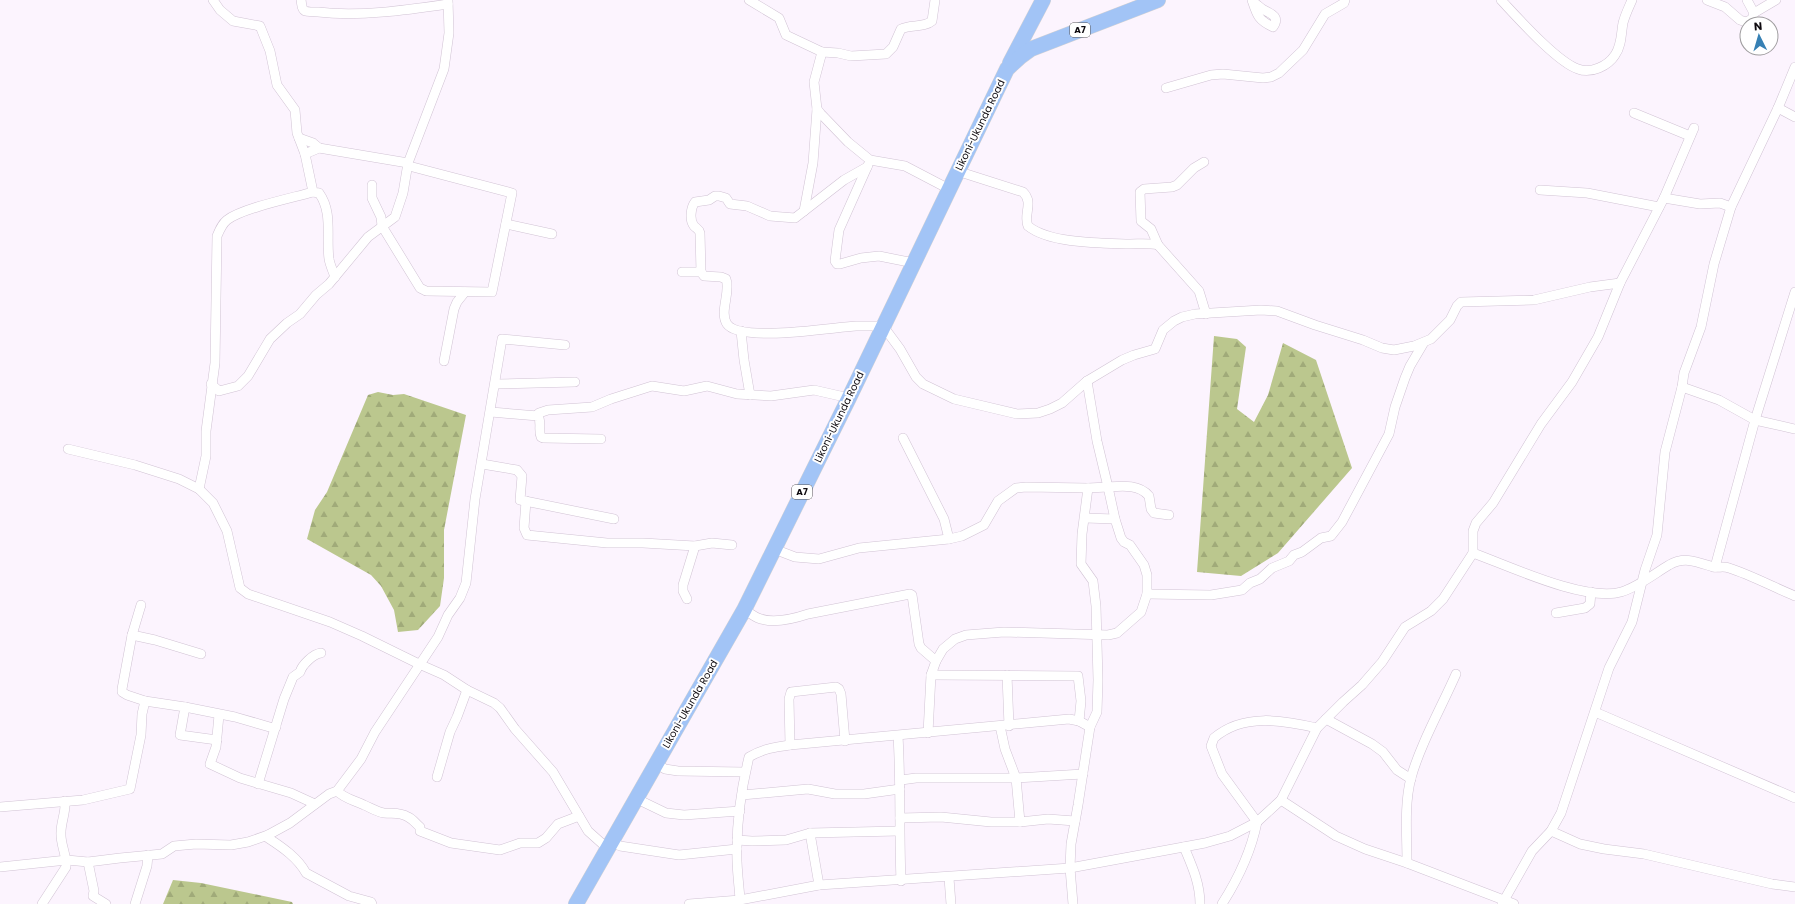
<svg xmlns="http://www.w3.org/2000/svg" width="1795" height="904" font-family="Poppins,sans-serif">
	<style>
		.forest { fill: url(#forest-firs) }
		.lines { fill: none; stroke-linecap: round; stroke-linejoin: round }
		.minor-casing { stroke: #d1c3d4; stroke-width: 10 }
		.trunk-casing { stroke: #d4d3d4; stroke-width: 16 }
		.minor { stroke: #fff; stroke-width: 9 }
		.trunk { stroke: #a2c4f6; stroke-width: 15 }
		.labels { text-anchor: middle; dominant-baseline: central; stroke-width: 4; stroke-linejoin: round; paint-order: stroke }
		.shield { fill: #fff; stroke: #565457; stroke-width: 1 }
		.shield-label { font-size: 9px; font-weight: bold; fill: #0e0a0f }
		.street-label { font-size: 10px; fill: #0e0a0f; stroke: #fff }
	</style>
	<defs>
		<pattern id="forest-firs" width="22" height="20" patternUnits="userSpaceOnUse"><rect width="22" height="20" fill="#bbc78e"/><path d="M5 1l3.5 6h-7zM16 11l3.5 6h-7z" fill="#a0aa79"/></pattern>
	</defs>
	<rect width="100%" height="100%" fill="#fcf4fe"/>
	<g class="forest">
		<polygon points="1214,336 1237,339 1246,347 1237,409 1254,422 1268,395 1283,343 1316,360 1352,468 1278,553 1241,576 1197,572"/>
		<polygon points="378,392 393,395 404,394 466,415 444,530 444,578 440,606 418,630 398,632 394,610 381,586 371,575 307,539 315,510 327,492 335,473 368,395"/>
		<polygon points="173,880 201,883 292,902 293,904 163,904"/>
	</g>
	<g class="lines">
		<g class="minor-casing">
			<g id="minor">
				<path d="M213,0L220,10L233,21L260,26L270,51L277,85L295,110L297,133L305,154L313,192L319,193C333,212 326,237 329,259C330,265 333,271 335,277"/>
				<path d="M301,0C302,4 301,9 305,11C309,12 314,12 318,12C359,17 407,10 448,4"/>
				<polyline points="749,0 779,18 786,35 822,52 814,82 817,109 821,114 848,142 870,160 905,166 949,189"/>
				<path d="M1252,0C1257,15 1258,20 1273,27C1280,17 1272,14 1264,10C1260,8 1257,4 1253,2"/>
				<path d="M1501,0C1517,17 1557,62 1578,69C1591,74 1608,66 1615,55C1622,45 1621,33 1623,23C1625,15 1629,7 1632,0"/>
				<polyline points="1707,0 1725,7 1740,20 1746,22 1752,19 1754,13 1747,0"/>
				<polyline points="1754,13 1776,0"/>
				<path d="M822,52L838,53L851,56L886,54L893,47L901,29C910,24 924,28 932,21L935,0"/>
				<polyline points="1795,67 1778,108 1795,117"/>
				<polyline points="1166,88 1211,75 1223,74 1263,78 1271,77 1279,73 1303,50 1325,14 1344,3 1345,0"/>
				<polyline points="1634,113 1690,136"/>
				<polyline points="299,138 313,143 319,148"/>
				<polyline points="305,154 319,148 408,163 444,69 449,33 448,0"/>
				<polyline points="868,165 839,230 835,261 837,264 840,264 861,258 879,256 914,263"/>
				<path d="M957,171L1023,192C1034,203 1023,214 1028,226C1050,244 1103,243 1130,244C1140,244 1149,243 1158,245L1199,291L1206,314"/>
				<polyline points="372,185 372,198 381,217 382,226 420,288 426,291 492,292 512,193 409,166"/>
				<polyline points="1540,190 1587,193 1659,207"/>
				<polyline points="1664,198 1700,204 1720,203 1731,207"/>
				<polyline points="804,211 813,163 817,109"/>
				<polyline points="506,224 552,234"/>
				<polyline points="1158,245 1151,229 1141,221 1140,192 1144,189 1172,187 1177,185 1194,168 1204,162"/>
				<path d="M682,272H701L704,276L721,277L726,279C731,292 719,312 727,324C740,343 834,327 856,326C865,326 874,326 883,326L900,349L916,377L923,384L954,399L1017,414L1038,413L1050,409L1062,403L1087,381L1122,360L1134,355L1155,349L1163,330L1174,321L1182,317L1195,314L1261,310L1277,311L1315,325L1363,340L1382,348L1394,350L1414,346L1431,339L1450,320L1457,306L1461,302L1534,300L1590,287L1620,283"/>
				<path d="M701,272L700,233C699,229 697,229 694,226C689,220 691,207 695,202L709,200L715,196H719L726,198L730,204L747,206L770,216L795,218L844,180L867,167"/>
				<polyline points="741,331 744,360 750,395"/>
				<polyline points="444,361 454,309 457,302 465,292"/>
				<path d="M1087,381L1097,441L1108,487C1122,486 1139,484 1149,496L1151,509L1154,513L1169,515"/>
				<polyline points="211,384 219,391 238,386 248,376 270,339 287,323 300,314 316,295 329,284 368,237 395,217 403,193 408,163"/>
				<polyline points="496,384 575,382"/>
				<polyline points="1682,387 1719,400 1755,420 1795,429"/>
				<path d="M491,412L538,416C542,422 538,430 541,437L543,438L601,439"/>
				<polyline points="537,415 539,413 548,410 592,407 611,399 652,386 684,391 707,386 737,394 771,396 814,390 849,398"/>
				<polyline points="903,438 944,519 949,539"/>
				<polyline points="68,449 135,465 179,479 199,489 213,503 227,531 240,588 248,594 330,622 362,636 419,664 444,675 467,690 494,703 500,708 515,729 553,772 588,831 607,848"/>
				<polyline points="482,464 517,470 522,476 520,500 614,519"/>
				<polyline points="1088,488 1082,534 1081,564 1093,581 1096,606 1098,680 1097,712 1090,727"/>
				<path d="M199,489L206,456V431L215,363L217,236C220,229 222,224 227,220C243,208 292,198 313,192"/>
				<polyline points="526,501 524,528 527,535 607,543 643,543 695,546 712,543 732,545"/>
				<polyline points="1085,518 1115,519"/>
				<polyline points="774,549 795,557 819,559 859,548 949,539 962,536 984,525 998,501 1016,488 1026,487 1088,488 1108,487 1115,519 1121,538 1124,542 1130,545 1144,565 1147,575 1147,594 1141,612 1117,633 1108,635 1004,632 966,635 955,639 943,649 936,661 931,675 928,733"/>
				<path d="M1473,553C1509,566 1585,602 1621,592C1638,587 1654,574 1669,565C1685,556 1697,562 1713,567C1718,568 1724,566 1729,568C1751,575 1773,587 1795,596"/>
				<polyline points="1715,567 1755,420 1795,292"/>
				<polyline points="1147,594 1211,595 1242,590 1250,583 1260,579 1272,568 1289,561 1294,555 1302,552 1321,538 1331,536 1342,522 1389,434 1395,407 1405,378 1410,366 1423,344"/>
				<polyline points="687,599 683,591 683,585 695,546"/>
				<path d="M744,610C749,612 753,616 758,618C773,624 793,619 808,614L910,594L912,595L919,644L921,648L936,661"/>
				<polyline points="1556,613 1585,608 1590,604 1591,592"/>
				<polyline points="132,635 155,640 201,654"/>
				<polyline points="931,675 1078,676 1081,701 1079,721"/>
				<polyline points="1007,675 1009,726"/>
				<polyline points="145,701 185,707 180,735 217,740"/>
				<polyline points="185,707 235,717 273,728 276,727"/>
				<polyline points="1595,712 1795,798"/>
				<polyline points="219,715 216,747 210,764 240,778 291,793 315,804"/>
				<polyline points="1326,719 1372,744 1383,752 1397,770 1411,779"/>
				<polyline points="1000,726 1005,749 1016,778 1020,822"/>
				<path d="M898,736C901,784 899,832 901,881"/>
				<polyline points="790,745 789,699 791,692 836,687 839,689 841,694 845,741"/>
				<polyline points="656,763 665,769 678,771 745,772"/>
				<polyline points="437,777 450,732 457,717 467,690"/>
				<polyline points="901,780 916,778 1016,778 1083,774"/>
				<path d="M258,784L284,699L293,677L300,672C302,665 313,654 321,653"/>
				<path d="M337,791C345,799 354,800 364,805C371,808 377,812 384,813C393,814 400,812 408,817C413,819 416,824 420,827V831L451,843L500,850L520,843H538L546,838L558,824L579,816"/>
				<polyline points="742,795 808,789 835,794 864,794 900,789"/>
				<polyline points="635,798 666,813 684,815 740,811"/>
				<polyline points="1281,800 1336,836 1365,849 1407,863 1514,904"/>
				<polyline points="0,807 83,800 130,789 141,735 142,714 145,701 127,695 122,692 122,689 132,635 141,605"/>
				<polyline points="900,818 941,817 991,822 1020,822 1048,819 1075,821"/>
				<polyline points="1551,831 1580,844 1604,849 1644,854 1772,884 1795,887"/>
				<polyline points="810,833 819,885"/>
				<path d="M268,835V838C282,847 298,858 306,873L349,896L371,902L372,904"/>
				<polyline points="737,840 752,841 786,840 810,833 899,831"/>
				<polyline points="611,841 620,846 679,855 737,849"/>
				<path d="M1184,847C1192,866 1200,883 1200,904"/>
				<polyline points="88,862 94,891 93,896 106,904"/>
				<path d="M1407,863C1407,836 1404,804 1411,778C1420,745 1442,706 1456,674"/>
				<polyline points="0,867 67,860 88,862 120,858 162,854 174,846 196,844 231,845 248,842 268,835 290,823 329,794 337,791 361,759 375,732 438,637 448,615 460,598 466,583 475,499 502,339 565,345"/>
				<polyline points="949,878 951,904"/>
				<path d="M740,900C739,883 736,865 737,848C737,818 742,786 749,757C762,749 775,747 790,745L1069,719L1079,721L1090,727L1078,805L1071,844L1070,868L1073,904"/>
				<path d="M42,904L66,867C67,855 60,844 61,832C61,822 66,812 65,801"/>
				<polyline points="135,904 147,866 148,855"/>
				<polyline points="689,904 740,900 819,885 1070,868 1205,843 1230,836 1257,822 1281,800 1317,728 1343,702 1362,685 1382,662 1405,627 1431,611 1443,599 1473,553 1473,531 1476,523 1493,503 1541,424 1572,382 1598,337 1620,283 1664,198 1694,128"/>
				<path d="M1222,904C1238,879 1251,852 1257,822L1222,774L1211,746L1214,738C1243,713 1283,720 1317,728"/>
				<polyline points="1502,904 1532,851 1551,831 1561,813 1609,668 1632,622 1645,570 1657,535 1665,452 1682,387 1684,373 1701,327 1714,264 1731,207 1778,108"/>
			</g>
		</g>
		<g class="trunk-casing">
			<g id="trunk">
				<polyline points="1010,63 1043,0"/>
				<polyline points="576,904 744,610 849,398 1007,69 1020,57 1031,49 1158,0"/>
			</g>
		</g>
		<use href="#minor" class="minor"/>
		<use href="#trunk" class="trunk"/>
	</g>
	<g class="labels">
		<g class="shield">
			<rect x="1070" y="23" width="20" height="14" rx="3"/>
			<rect x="792" y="485" width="20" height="14" rx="3"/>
		</g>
		<g class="shield-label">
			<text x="1080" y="30">A7</text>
			<text x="802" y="492">A7</text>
		</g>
		<g class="street-label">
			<text transform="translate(980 125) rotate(-64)">Likoni-Ukunda Road</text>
			<text transform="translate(839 417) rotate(-64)">Likoni-Ukunda Road</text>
			<text transform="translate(690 704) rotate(-60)">Likoni-Ukunda Road</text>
		</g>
	</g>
	<g transform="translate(1759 36) rotate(355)"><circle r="19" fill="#ffffff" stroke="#9f9d9f"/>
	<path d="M0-3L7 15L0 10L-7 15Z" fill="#3680b4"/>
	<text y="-6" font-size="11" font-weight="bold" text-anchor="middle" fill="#0e0a0f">N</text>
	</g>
</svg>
